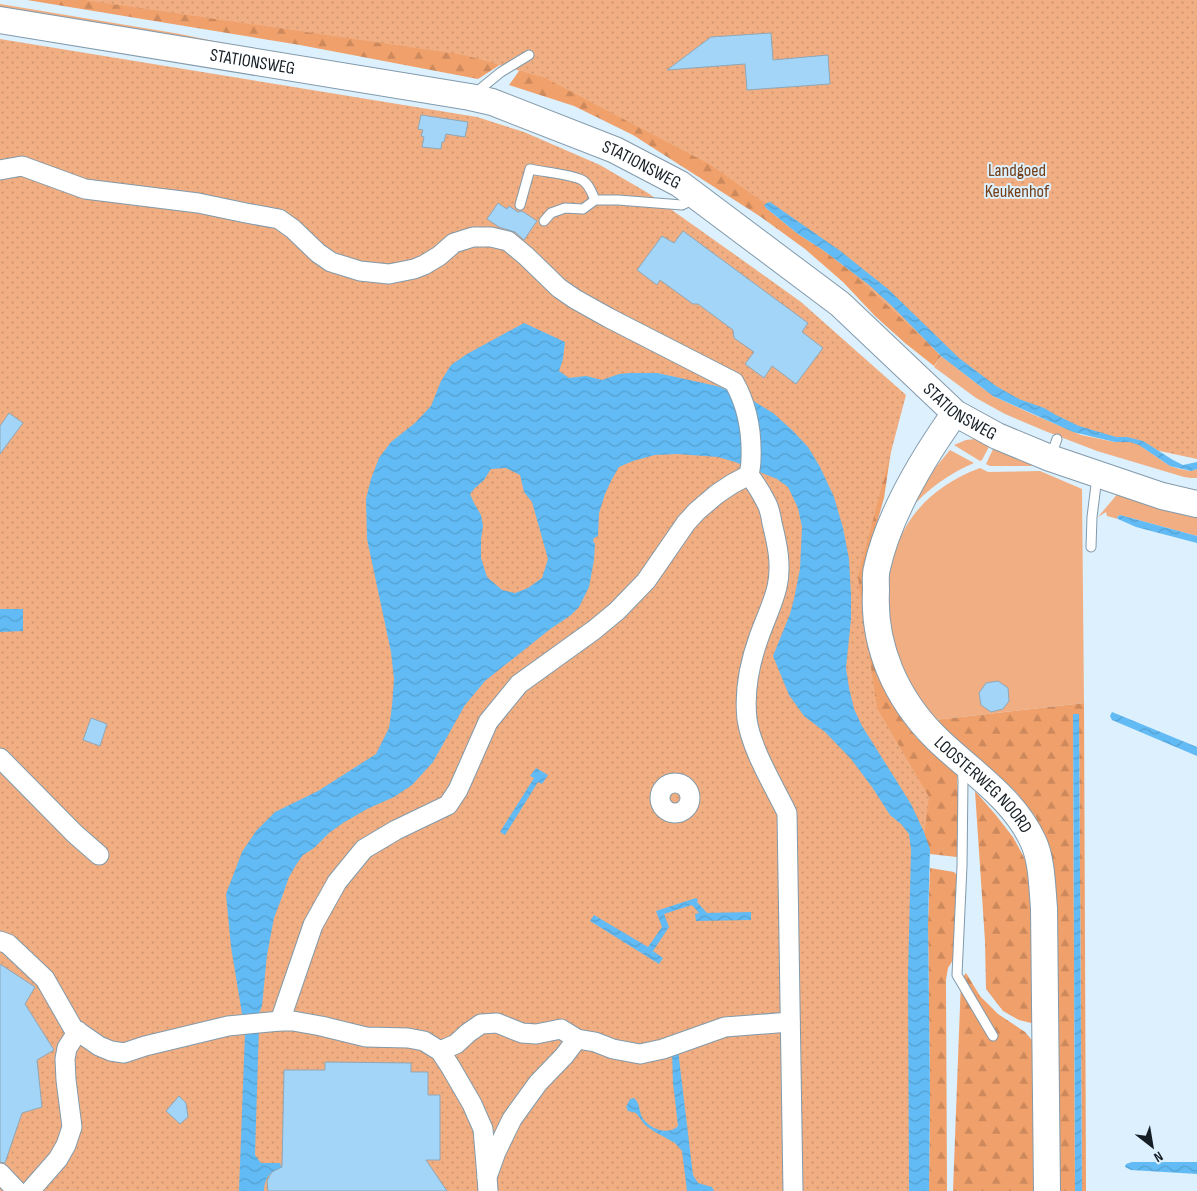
<svg xmlns="http://www.w3.org/2000/svg" width="1197" height="1191" font-family="'Sofia Sans Condensed',sans-serif">
	<style>
		.grass { fill: #f1ae82 }
		.forest { fill: url(#forest-firs) }
		.park { fill: url(#park-dots) }
		.water { fill: url(#water-waves); fill-rule: evenodd }
		.building { fill: #a3d5f8; stroke: #90a7b7 }
		.lines { fill: none; stroke-linecap: round; stroke-linejoin: round }
		.lane-casing { stroke: #839aaa; stroke-width: 11 }
		.street-casing { stroke: #839aaa; stroke-width: 21 }
		.secondary-casing { stroke: #839aaa; stroke-width: 28 }
		.lane { stroke: #fff; stroke-width: 9 }
		.street { stroke: #fff; stroke-width: 19 }
		.secondary { stroke: #fff; stroke-width: 26 }
		.labels { text-anchor: middle; dominant-baseline: central; stroke-width: 4; stroke-linejoin: round; paint-order: stroke }
		.street-label { font-size: 18px; fill: #161e25; stroke: #dcf0fe }
		.park-label { font-size: 18px; fill: #74401a; stroke: #dcf0fe }
	</style>
	<defs>
		<pattern id="forest-firs" width="22" height="20" patternUnits="userSpaceOnUse" patternTransform="scale(1.25)"><rect width="22" height="20" fill="#f0a06a"/><path d="M5 1l3.5 6h-7zM16 11l3.5 6h-7z" fill="#cd895c"/></pattern>
		<pattern id="park-dots" width="8" height="8" patternUnits="userSpaceOnUse" patternTransform="scale(1.25)"><rect width="8" height="8" fill="#f1ae82"/><path d="M2 2h.1M6 6h.1" fill="none" stroke="#ce9570" stroke-width="1.8" stroke-linecap="round"/></pattern>
		<pattern id="water-waves" width="16" height="10" patternUnits="userSpaceOnUse" patternTransform="scale(1.25)"><rect width="16" height="10" fill="#62bbf4"/><path d="M0 5q4-4 8 0t8 0" fill="none" stroke="#54a0d1"/></pattern>
	</defs>
	<rect width="100%" height="100%" fill="#dcf0fe"/>
	<g class="grass">
		<polygon points="0,4 180,34 272,53 0,11"/>
		<polygon points="941,356 993,396 1032,414 1081,435 1115,442 1130,442 1139,445 1170,466 1180,469 1191,471 1197,469 1197,478 1191,478 1184,477 1097,451 1045,431 1005,414 976,398 934,367"/>
		<polygon points="975,439 983,440 991,443 982,460 980,461 954,445 966,440"/>
		<polygon points="995,445 1041,466 990,466 986,464"/>
		<path d="M950,450L974,463C948,474 928,489 909,510L925,480Z"/>
		<path d="M980,468L988,472L1040,471L1082,489L1084,703L934,720C921,703 907,686 900,665C897,656 895,646 893,636C891,629 888,621 887,614C886,606 888,598 888,591C891,530 924,489 980,468Z"/>
		<polygon points="1120,491 1197,513 1197,536 1120,515 1117,517 1118,519 1107,516 1106,512 1098,517"/>
	</g>
	<g class="forest">
		<polygon points="27,0 528,0 509,59 478,79 300,45"/>
		<polygon points="604,20 764,136 766,208 798,234 823,250 869,285 893,307 941,356 934,366 905,343 875,316 843,282 805,249 761,217 633,135 574,106 509,85 519,71"/>
		<polygon points="839,336 897,410 884,498 864,569 864,612 868,644 877,673 897,712 916,737 949,765 957,774 960,846 957,857 930,854 930,849 862,726"/>
		<polygon points="1084,703 1086,1191 1082,1191 1079,714 1073,715 1075,1191 1057,1191 1053,867 1050,847 1044,834 1035,816 1016,792 980,759 949,736 934,720"/>
		<polygon points="975,791 995,814 1013,837 1027,863 1033,889 1036,1020 1031,1023 1019,1020 1003,1011 986,989 985,941"/>
		<polygon points="930,868 954,872 960,878 960,949 948,968 946,980 947,1191 929,1191 930,1091 928,923"/>
		<polygon points="966,973 980,996 998,1014 1025,1032 1037,1046 1036,1191 953,1191 961,980"/>
	</g>
	<g class="park">
		<polygon points="84,0 1197,0 1197,459 1090,436 953,366 818,241 709,164 545,78 464,55"/>
		<polygon points="0,39 477,117 524,132 600,165 648,193 748,264 801,302 906,395 858,577 877,708 929,797 920,869 919,1191 0,1191"/>
	</g>
	<g class="water">
		<polygon points="770,202 839,250 888,289 959,358 996,386 1019,399 1044,408 1056,415 1079,426 1116,437 1127,437 1143,441 1173,460 1183,465 1197,462 1197,469 1191,471 1170,466 1139,445 1130,442 1115,442 1073,432 993,396 941,356 893,307 869,285 823,250 798,234 766,208 764,205 767,203"/>
		<path d="M524,323L565,342L563,359L559,371L569,378L586,376L602,380L619,374L630,373H657L717,386L752,400L773,413L792,430L808,447L820,467L834,497L843,528L849,559L851,595V619L846,668L849,688L854,709L862,726L911,804L924,832L930,849L928,923L930,1091L929,1191H909L908,976L911,850L909,834L901,824L890,815L872,787L851,759L825,732L804,716L789,695L773,656L790,614L794,599L800,569L802,527L798,508L788,487L777,479L735,462L718,457L677,454L655,455L633,461L619,467L612,479L605,494L599,513L598,536L594,538L593,541L595,544L594,560L589,587L579,607L571,615L549,630L485,681L465,705L433,762L412,785L394,797L367,809L343,823L329,833L314,848L303,855L296,865L289,877L282,897L274,918L267,955L262,1006L258,1016L259,1027L255,1155L261,1163H280L282,1168C270,1170 264,1179 264,1191H239L245,1032L231,947L226,894L242,852L256,831L275,812L318,791L376,754L389,728L392,706L394,679L391,652L367,539L366,499L371,479L379,458L391,442L415,423L431,406L441,381L451,365L467,354ZM506,468L520,475L524,492L532,502L548,559L542,578L528,588L515,593L502,590L487,577L481,558V539L483,526L481,515L474,503L470,494L475,488L484,480L491,469Z"/>
		<polygon points="1120,515 1197,536 1197,543 1136,527 1118,519 1117,517"/>
		<polygon points="0,609 23,609 23,631 0,632"/>
		<polygon points="1112,712 1197,747 1197,756 1112,720 1110,716"/>
		<polygon points="1073,714 1079,714 1082,1191 1075,1191"/>
		<polygon points="536,768 548,775 542,784 538,782 505,835 500,832 534,778 530,776"/>
		<polygon points="696,898 698,900 697,902 707,913 751,912 751,920 696,921 695,914 699,913 692,905 664,914 669,927 653,951 663,958 659,964 590,921 594,915 648,947 662,927 656,911"/>
		<path d="M678,1050L693,1175L698,1183L712,1187L714,1191H687L682,1151L675,1143L655,1132L645,1125L636,1113L628,1111L626,1107L630,1099L634,1098C640,1103 639,1111 642,1117C649,1129 668,1136 678,1126L673,1083L672,1051Z"/>
		<polygon points="1132,1162 1197,1162 1197,1174 1131,1170 1125,1167 1126,1164"/>
	</g>
	<g class="building">
		<polygon points="771,33 773,60 828,55 830,84 747,90 745,64 667,70 711,37"/>
		<polygon points="421,115 468,122 465,137 446,134 444,142 442,142 441,149 422,147 424,137 421,136 423,130 418,129"/>
		<polygon points="498,203 507,209 509,206 518,212 522,211 537,221 524,240 515,232 499,227 487,219"/>
		<polygon points="683,231 808,323 802,332 823,348 796,384 772,366 764,378 745,364 754,352 734,338 733,330 698,304 693,304 660,280 657,285 637,270 662,236 674,243"/>
		<polygon points="9,413 23,423 0,454 0,426"/>
		<polygon points="998,681 1008,688 1009,701 1003,709 991,712 981,705 979,693 986,683"/>
		<polygon points="91,718 107,724 100,746 83,740"/>
		<polygon points="0,964 35,987 25,1004 54,1050 37,1060 42,1107 22,1113 5,1163 0,1162"/>
		<polygon points="325,1062 411,1063 411,1072 428,1072 428,1095 440,1095 440,1160 426,1160 447,1191 268,1191 267,1181 270,1175 272,1172 282,1167 284,1070 325,1070"/>
		<polygon points="179,1096 186,1103 188,1117 180,1124 166,1111"/>
	</g>
	<g class="lines">
		<g class="lane-casing">
			<g id="lane">
				<polyline points="474,94 501,72 529,55"/>
				<path d="M520,205L530,169C543,172 571,174 582,180C589,184 592,193 595,200"/>
				<polyline points="544,221 551,213 565,208 583,209 595,200 618,200 682,205 688,202 693,197"/>
				<polyline points="1051,456 1057,439"/>
				<polyline points="1091,547 1092,517 1097,477"/>
				<polyline points="962,769 963,780 962,866 957,975 993,1036"/>
			</g>
		</g>
		<g class="street-casing">
			<g id="street">
				<path d="M0,170L22,166L85,189L198,203L246,213L279,219L293,229L318,253L331,262L360,271L389,274L414,269L424,265L439,256L454,243L473,237H491L508,241L526,256L559,288L575,299L609,318L734,382C747,405 752,433 751,459C751,465 750,470 749,475L732,484L717,494L697,511L686,523L646,581L617,611L594,630L519,684L488,722L458,790L448,805L396,830L364,849L337,882L313,925L280,1021L228,1026L145,1046L124,1053L111,1051L99,1046L73,1028L45,979L8,944L0,941"/>
				<path d="M749,475C756,484 762,494 767,504C770,510 771,517 772,523C777,543 782,565 777,587C773,604 765,620 759,637C750,662 744,692 747,719C751,749 774,786 787,813L793,1191"/>
				<polyline points="0,758 75,834 99,855"/>
				<circle cx="675" cy="798" r="15"/>
				<polyline points="280,1021 293,1021 321,1026 366,1037 408,1038 424,1041 440,1051 450,1066 472,1104 483,1129 487,1177"/>
				<polyline points="440,1051 456,1044 468,1033 481,1024 497,1023 522,1033 536,1034 561,1029 577,1039 595,1042 613,1049 640,1054 663,1049 725,1027 790,1022"/>
				<polyline points="0,1173 17,1191"/>
				<polyline points="30,1191 58,1159 66,1145 72,1127 66,1080 65,1059 67,1048 78,1031"/>
				<polyline points="488,1191 487,1177 496,1152 512,1119 538,1083 564,1056 577,1039"/>
			</g>
		</g>
		<g class="secondary-casing">
			<g id="secondary">
				<path id="s1" d="M0,20L470,97L492,102L615,150L680,184L840,304L955,413L997,436L1050,458L1162,496L1197,504"/>
				<path id="s2" d="M955,413C923,458 889,514 877,568C875,575 876,583 876,591C873,646 896,698 935,737C968,770 1013,797 1033,841C1042,860 1042,886 1044,908L1047,1191"/>
			</g>
		</g>
		<use href="#lane" class="lane"/>
		<use href="#street" class="street"/>
		<use href="#secondary" class="secondary"/>
	</g>
	<g class="labels">
		<g class="street-label">
			<text stroke="none"><textPath href="#s1" startOffset="256">STATIONSWEG</textPath></text>
			<text stroke="none"><textPath href="#s1" startOffset="661">STATIONSWEG</textPath></text>
			<text stroke="none"><textPath href="#s1" startOffset="1066">STATIONSWEG</textPath></text>
			<text stroke="none"><textPath href="#s2" startOffset="428">LOOSTERWEG NOORD</textPath></text>
		</g>
		<g class="park-label">
			<text x="1017" y="170">Landgoed<tspan x="1017" dy="21">Keukenhof</tspan></text>
		</g>
	</g>
	<g transform="translate(1152 1146) rotate(149)" stroke="#dcf0fe" stroke-width="4" paint-order="stroke">
	<path d="M0-4L9 19L0 12L-9 19Z" fill="#161e25"/>
	<text y="-8" font-size="14" font-weight="bold" text-anchor="middle" fill="#161e25">N</text>
	</g>
</svg>
